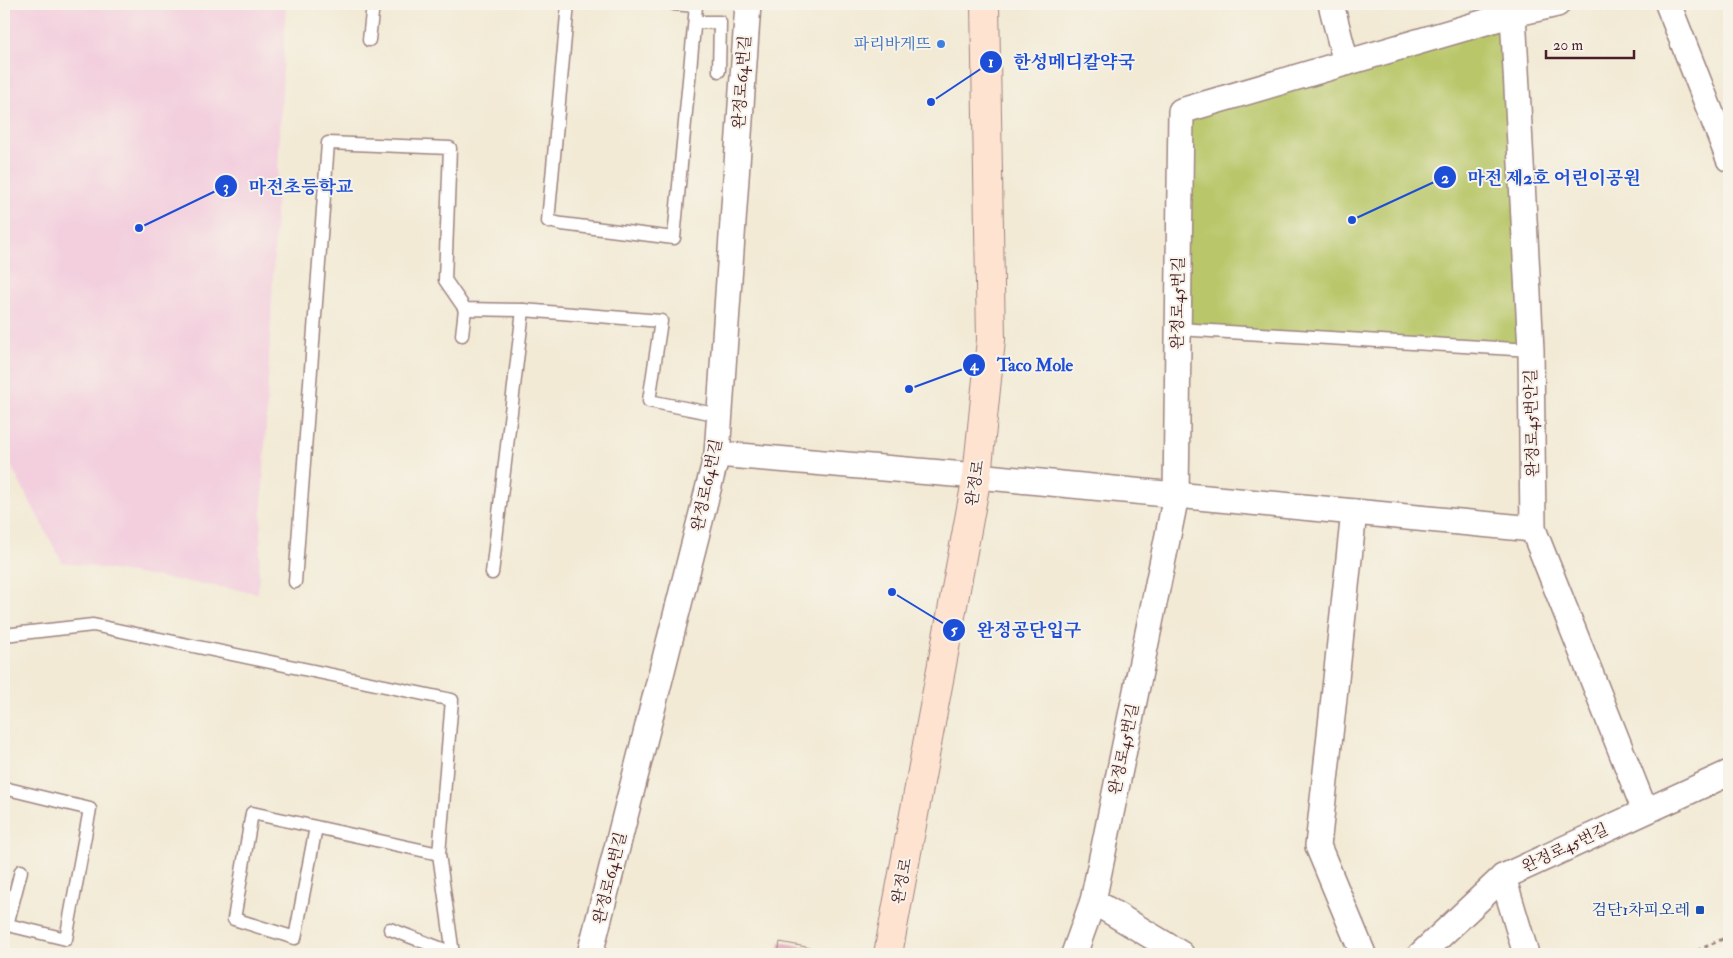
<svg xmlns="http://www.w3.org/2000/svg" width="1733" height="958" font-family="'IM FELL Double Pica','Noto Serif KR',serif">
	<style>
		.built { fill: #f3cfde }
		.green { fill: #b9c76a; stroke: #82734a }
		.building { fill: #db97b1 }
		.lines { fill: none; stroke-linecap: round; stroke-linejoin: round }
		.lane-casing { stroke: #9e8480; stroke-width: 15 }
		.street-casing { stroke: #9e8480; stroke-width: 28 }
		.secondary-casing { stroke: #9e8480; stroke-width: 30 }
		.path { stroke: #9e8480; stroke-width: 3; stroke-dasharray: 4 4; stroke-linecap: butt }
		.lane { stroke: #fff; stroke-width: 12 }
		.street { stroke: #fff; stroke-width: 25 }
		.secondary { stroke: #fee3d1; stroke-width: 28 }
		.shop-dot { fill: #3f7fe0; stroke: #f7f3e8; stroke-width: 2 }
		.transit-dot { fill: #1a4fb4; stroke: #f7f3e8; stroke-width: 2 }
		.labels { text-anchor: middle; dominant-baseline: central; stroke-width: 4; stroke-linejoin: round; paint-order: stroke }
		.shop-label { font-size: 16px; fill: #366cbe; stroke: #f7f3e8; text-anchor: end }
		.street-label { font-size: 16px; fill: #4a1f2b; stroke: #f7f3e8 }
		.transit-label { font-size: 16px; fill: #164399; stroke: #f7f3e8; text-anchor: end }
		.leader { fill: none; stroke: #1d4ed8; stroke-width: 2 }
		.callout-dot { fill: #1d4ed8; stroke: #f7f3e8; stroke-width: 2 }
		.mark-label { font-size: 15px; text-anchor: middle; font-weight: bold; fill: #fff }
		.callout-label { font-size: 18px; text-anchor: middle; font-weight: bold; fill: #1d4ed8; stroke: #f7f3e8; stroke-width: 4; stroke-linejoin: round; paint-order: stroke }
	</style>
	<rect width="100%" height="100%" fill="#f7f3e8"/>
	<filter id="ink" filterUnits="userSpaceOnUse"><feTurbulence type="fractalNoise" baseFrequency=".02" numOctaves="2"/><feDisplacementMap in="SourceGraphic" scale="10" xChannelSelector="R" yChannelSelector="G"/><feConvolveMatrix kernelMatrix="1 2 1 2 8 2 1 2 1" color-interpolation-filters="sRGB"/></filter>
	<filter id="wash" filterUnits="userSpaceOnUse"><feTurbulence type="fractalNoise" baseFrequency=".0096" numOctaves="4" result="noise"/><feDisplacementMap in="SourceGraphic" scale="20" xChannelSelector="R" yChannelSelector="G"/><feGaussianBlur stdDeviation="1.12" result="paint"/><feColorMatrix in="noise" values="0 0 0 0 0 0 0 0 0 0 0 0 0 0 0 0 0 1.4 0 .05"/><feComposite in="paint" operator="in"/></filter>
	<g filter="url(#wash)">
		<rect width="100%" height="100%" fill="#f2ead5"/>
		<polygon class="built" points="4,4 286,4 258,593 62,562 4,453"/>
		<polygon class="green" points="1513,14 1531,350 1178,329 1181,111"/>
		<g id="blocks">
			<polygon class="building" points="780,942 837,953 836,954 778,954"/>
		</g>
	</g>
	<g filter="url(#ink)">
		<use href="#blocks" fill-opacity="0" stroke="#9e8480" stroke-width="1"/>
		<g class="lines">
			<g class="lane-casing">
				<g id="lane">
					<polyline points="568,4 548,221 562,224 674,238 696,6 674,4"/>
					<polyline points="695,22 720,22 719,71"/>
					<polyline points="369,40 373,4"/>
					<polyline points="1178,329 1531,350"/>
					<polyline points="462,335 465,309"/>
					<polyline points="492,573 523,310"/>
					<polyline points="295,582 328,143 450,148 445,280 465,309 523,310 661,321 649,401 720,415"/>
					<polyline points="4,635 93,625 452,700 439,854 453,954"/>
					<polyline points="4,788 90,809 66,939 4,924"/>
					<polyline points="316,827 252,813 234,919 295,938 316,827 439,854"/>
					<polyline points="7,925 21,871"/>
					<polyline points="390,929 453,953"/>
				</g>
			</g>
			<g class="street-casing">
				<g id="street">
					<polyline points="1331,4 1346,63"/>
					<polyline points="1668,4 1729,159"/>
					<polyline points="1513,14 1531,350 1533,529 1645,811"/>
					<polyline points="717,454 977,476 1533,529"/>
					<polyline points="1354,512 1318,846 1363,954"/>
					<polyline points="1503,877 1526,954"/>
					<polyline points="1093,901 1181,954"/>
					<polyline points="590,954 717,454 748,4"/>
					<polyline points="1074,954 1093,901 1176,496 1181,111 1513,14 1557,4"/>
					<polyline points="1421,954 1503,877 1729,773"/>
				</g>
			</g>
			<g class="secondary-casing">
				<polyline id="secondary" points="888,954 977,476 991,340 985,4"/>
			</g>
			<polyline class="path" points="1690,954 1729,936"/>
			<use href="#lane" class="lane"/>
			<use href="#street" class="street"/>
			<use href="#secondary" class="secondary"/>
		</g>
	</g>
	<circle class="shop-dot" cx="941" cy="44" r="5"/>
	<rect class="transit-dot" x="1695" y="905" width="10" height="10" rx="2.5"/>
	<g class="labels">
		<g class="shop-label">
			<text x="931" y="44">파리바게뜨</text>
		</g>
		<g class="street-label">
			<text transform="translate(742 82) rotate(-86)">완정로64번길</text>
			<text transform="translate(1178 303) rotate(-89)">완정로45번길</text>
			<text transform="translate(1532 423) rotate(-91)">완정로45번안길</text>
			<text transform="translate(975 483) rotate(-81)">완정로</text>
			<text transform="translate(707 485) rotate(-78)">완정로64번길</text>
			<text transform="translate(1124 749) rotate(-78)">완정로45번길</text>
			<text transform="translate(1565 848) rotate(-25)">완정로45번길</text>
			<text transform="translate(610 878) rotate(-76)">완정로64번길</text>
			<text transform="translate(902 881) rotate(-79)">완정로</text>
		</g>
		<g class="transit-label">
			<text x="1690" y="910">검단1차피오레</text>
		</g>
	</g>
	<path class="leader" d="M931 102L991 62M1352 220L1445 177M139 228L226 186M909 389L974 365M892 592L954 630"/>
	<g class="callout-dot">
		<circle cx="931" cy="102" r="5"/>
		<circle cx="1352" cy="220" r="5"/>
		<circle cx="139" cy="228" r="5"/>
		<circle cx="909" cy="389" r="5"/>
		<circle cx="892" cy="592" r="5"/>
		<circle cx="991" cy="62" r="12"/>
		<circle cx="1445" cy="177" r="12"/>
		<circle cx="226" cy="186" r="12"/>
		<circle cx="974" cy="365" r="12"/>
		<circle cx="954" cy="630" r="12"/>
	</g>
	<g class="mark-label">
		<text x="991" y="67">1</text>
		<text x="1445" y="183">2</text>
		<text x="226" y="192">3</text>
		<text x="974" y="370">4</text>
		<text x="954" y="635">5</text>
	</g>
	<g class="callout-label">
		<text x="1074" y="68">한성메디칼약국</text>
		<text x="1554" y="184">마전 제2호 어린이공원</text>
		<text x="301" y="193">마전초등학교</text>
		<text x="1035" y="371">Taco Mole</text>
		<text x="1029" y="636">완정공단입구</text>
	</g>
	<rect width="1733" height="958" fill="none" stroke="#f7f3e8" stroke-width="20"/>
	<path d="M1546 50v8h88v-8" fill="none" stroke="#4a1f2b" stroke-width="2.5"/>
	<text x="1553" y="50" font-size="15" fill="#4a1f2b" stroke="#f7f3e8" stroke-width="4" paint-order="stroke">20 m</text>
</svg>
